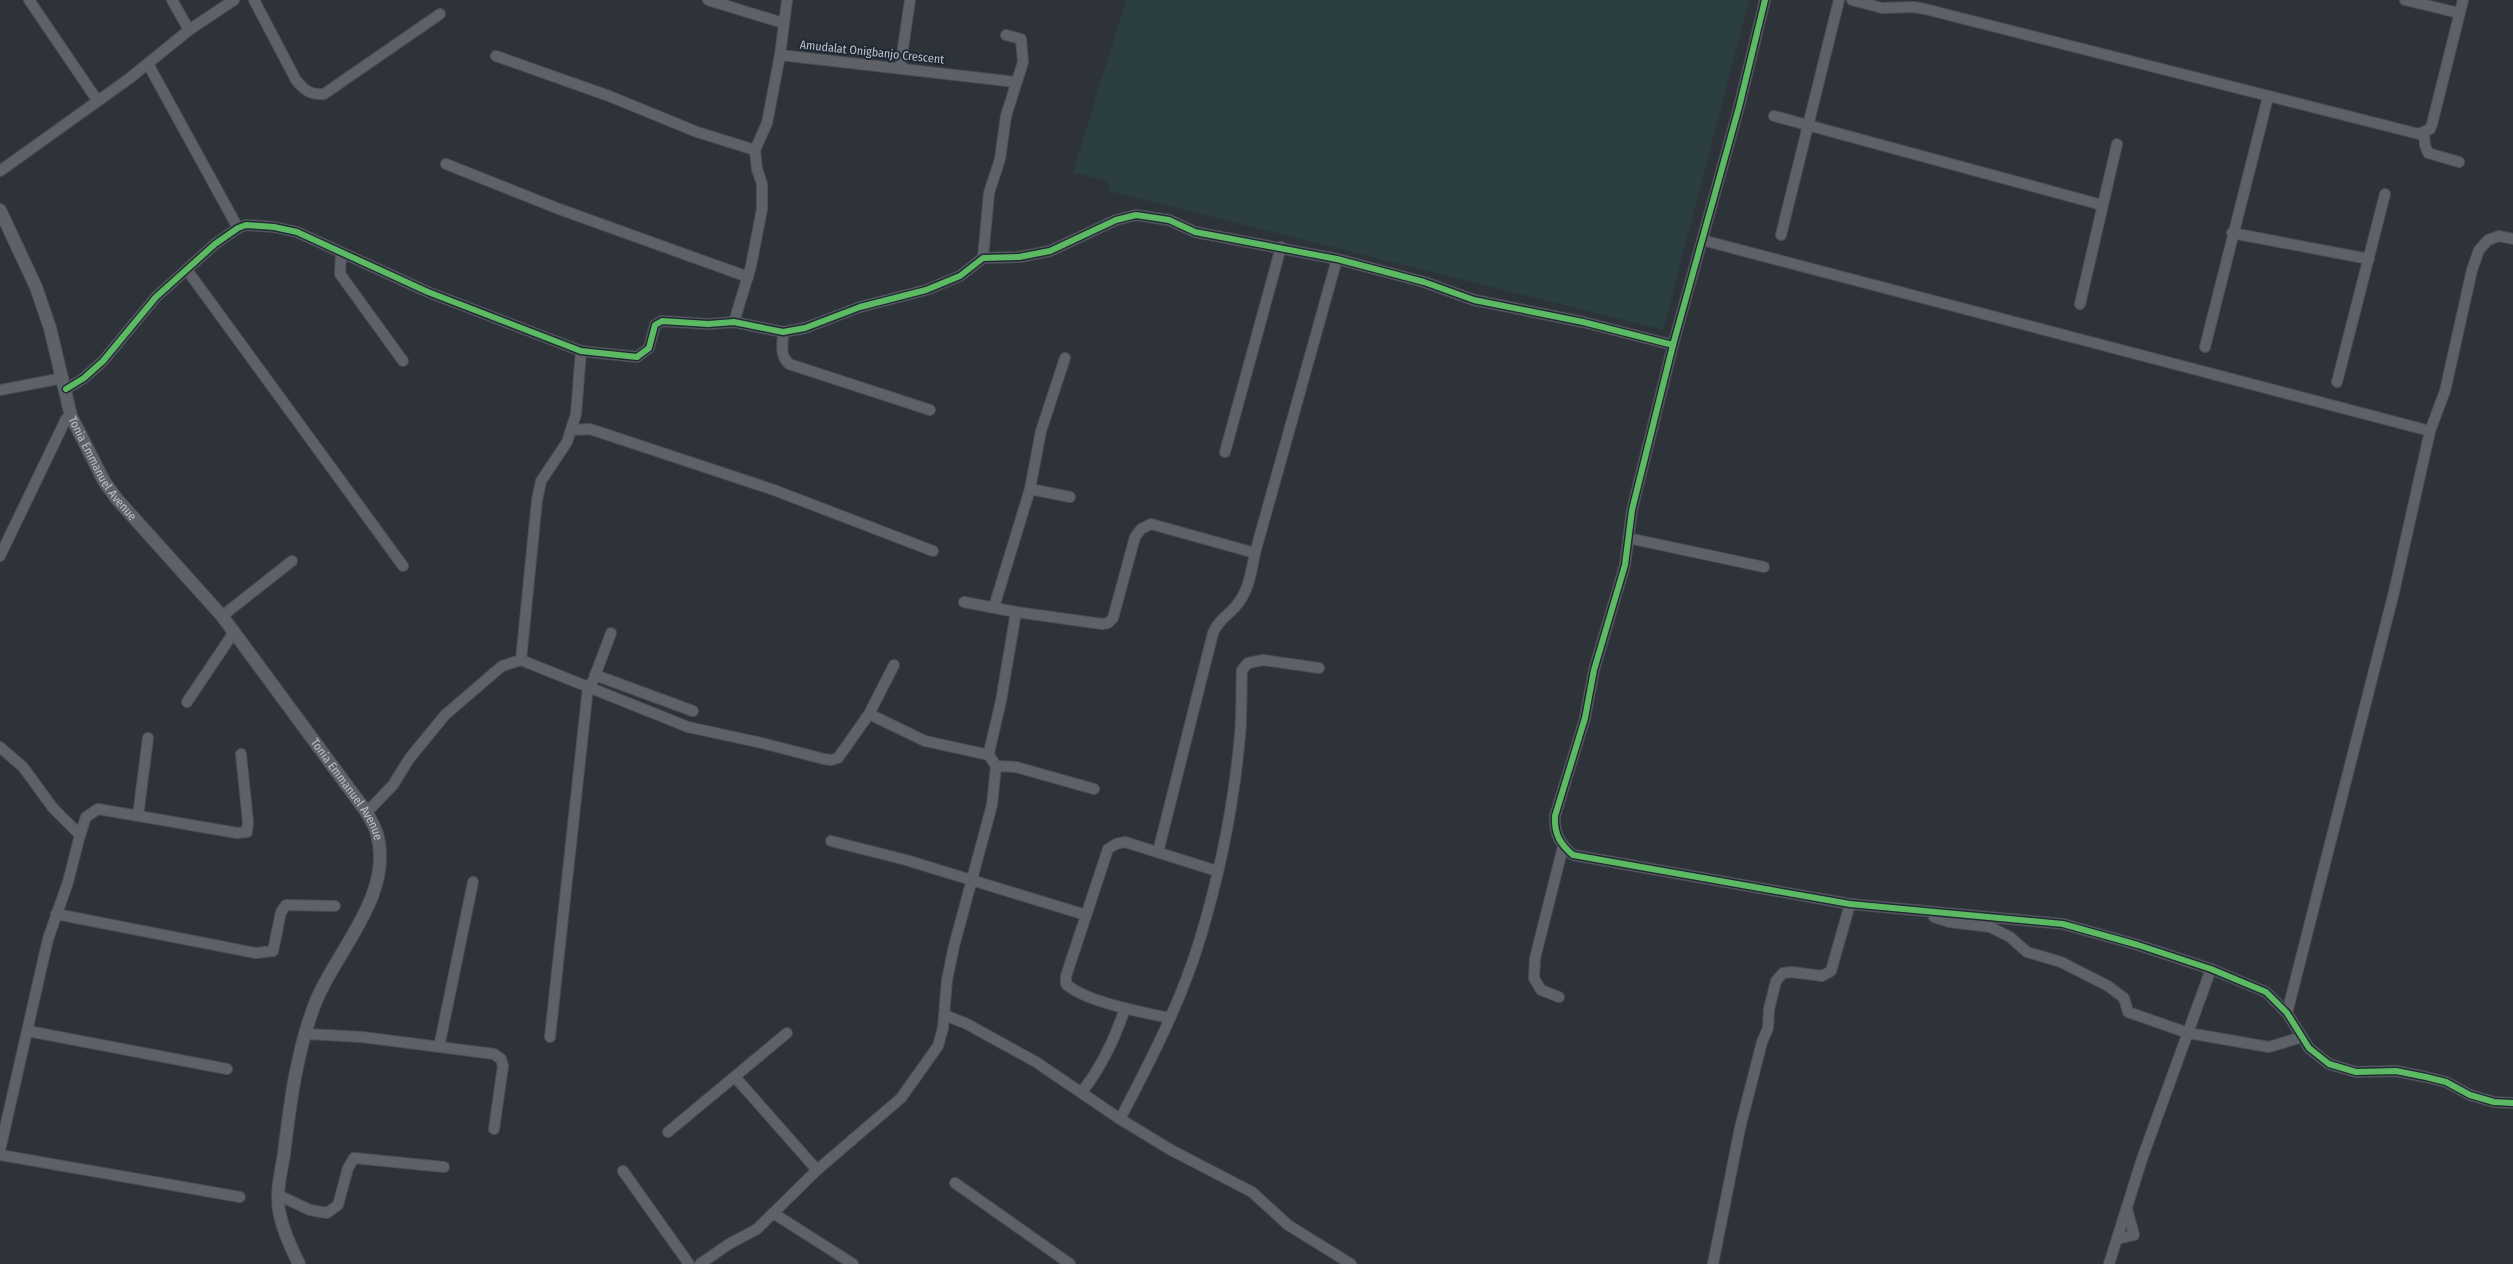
<svg xmlns="http://www.w3.org/2000/svg" width="2513" height="1264" font-family="'Fira Sans Condensed',sans-serif">
	<style>
		.green { fill: #2b3e41 }
		.lines { fill: none; stroke-linecap: round; stroke-linejoin: round }
		.minor-casing { stroke: #4c4f55; stroke-width: 12 }
		.tertiary-casing { stroke: #4c4f55; stroke-width: 14 }
		.minor { stroke: #5e6268; stroke-width: 10 }
		.tertiary { stroke: #5e6268; stroke-width: 12 }
		.cycleway-casing { stroke: #212935; stroke-width: 9 }
		.cycleway { stroke: #5cba63; stroke-width: 6 }
		.labels { text-anchor: middle; dominant-baseline: central; stroke-width: 4; stroke-linejoin: round; paint-order: stroke }
		.street-label { font-size: 12px; fill: #b9c0ca; stroke: #212935 }
	</style>
	<rect width="100%" height="100%" fill="#2e333a"/>
	<polygon class="green" points="1126,0 1749,0 1663,330 1109,191 1110,182 1073,172"/>
	<g class="lines">
		<g class="minor-casing">
			<g id="minor">
				<polyline points="29,0 97,100"/>
				<polyline points="172,0 189,30"/>
				<path d="M254,0L296,80C304,90 310,95 324,94L440,14"/>
				<polyline points="708,0 783,23"/>
				<polyline points="787,0 780,55 1016,82"/>
				<path d="M1765,0L1739,107L1673,345L1632,510L1625,565L1594,670L1585,718L1555,816C1554,834 1560,844 1573,855L1850,904L2063,924L2138,945L2211,969L2266,992L2287,1013L2309,1048L2329,1064L2356,1072L2396,1071L2426,1077L2446,1082L2470,1095L2494,1102L2513,1103"/>
				<polyline points="1852,0 1882,8 1913,7 1925,9 2419,134 2430,129 2432,124 2463,0"/>
				<polyline points="2405,0 2459,13"/>
				<polyline points="496,56 609,96 697,132 755,150 767,123 780,55"/>
				<polyline points="148,64 238,228"/>
				<polyline points="900,69 910,0"/>
				<polyline points="1774,116 2102,205"/>
				<polyline points="2424,133 2425,145 2428,153 2459,162"/>
				<polyline points="446,164 559,209 748,277"/>
				<polyline points="0,171 130,78 189,30 234,0"/>
				<polyline points="2232,233 2369,259"/>
				<polyline points="1781,235 1839,0"/>
				<polyline points="1702,240 2430,431 2394,592 2287,1013"/>
				<polyline points="341,253 340,274 403,361"/>
				<polyline points="983,258 989,193 1000,159 1006,116 1023,62 1021,39 1006,35"/>
				<polyline points="187,270 403,566"/>
				<polyline points="2080,304 2117,144"/>
				<polyline points="734,322 751,266 762,209 762,184 757,169 755,150"/>
				<path d="M783,332C783,344 779,355 789,364L930,410"/>
				<polyline points="2205,347 2268,97"/>
				<polyline points="2337,382 2385,194"/>
				<polyline points="66,389 84,378 103,361 156,297 215,244 238,228 246,225 274,227 297,232 428,292 581,351 637,357 649,348 655,325 662,321 708,324 734,322 783,332 805,328 860,307 926,290 960,276 983,258 1019,257 1050,251 1116,220 1136,215 1169,220 1195,232 1337,259 1424,282 1474,300 1583,322 1673,345"/>
				<polyline points="0,390 63,378"/>
				<polyline points="571,430 590,429 774,490 933,551"/>
				<polyline points="2430,431 2445,391 2472,270 2479,250 2488,240 2499,236 2513,239"/>
				<polyline points="1225,452 1281,247"/>
				<polyline points="1030,489 1070,497"/>
				<polyline points="1628,538 1764,567"/>
				<polyline points="0,556 66,419 71,416"/>
				<polyline points="964,602 1016,612 1102,624 1108,623 1113,618 1135,537 1141,529 1151,524 1255,553"/>
				<polyline points="994,607 1030,489 1041,431 1065,358"/>
				<polyline points="222,616 292,561"/>
				<polyline points="521,660 537,500 541,481 567,442 576,414 581,351"/>
				<polyline points="595,675 693,711"/>
				<polyline points="187,702 234,632"/>
				<polyline points="869,714 894,665"/>
				<polyline points="0,747 23,767 53,808 80,835 68,882 48,939 0,1150"/>
				<polyline points="996,766 1016,767 1094,789"/>
				<polyline points="366,813 393,785 409,759 445,715 502,666 521,660 688,727 762,743 824,759 831,760 838,758 869,714 925,741 989,755"/>
				<polyline points="138,816 148,738"/>
				<polyline points="80,835 86,817 98,809 237,833 247,832 248,822 241,754"/>
				<polyline points="831,841 906,860 1086,915"/>
				<path d="M1158,852L1213,633C1218,621 1226,617 1235,607C1249,592 1251,572 1255,553L1337,259"/>
				<polyline points="56,914 256,953 273,951 281,912 286,905 335,906"/>
				<polyline points="1934,917 1949,922 1990,927 2010,937 2027,952 2061,962 2108,986 2124,998 2128,1012 2188,1033 2269,1047 2302,1037"/>
				<polyline points="1559,997 1541,990 1534,978 1535,958 1563,847"/>
				<polyline points="945,1015 967,1024 1036,1062 1120,1119 1171,1150 1252,1192 1288,1225 1351,1264"/>
				<path d="M1169,1018C1141,1012 1086,1002 1066,984V976L1108,849L1116,844L1125,842L1217,871"/>
				<polyline points="28,1031 227,1069"/>
				<polyline points="307,1034 362,1037 494,1054 501,1059 503,1066 494,1129"/>
				<polyline points="550,1037 588,687 593,681 611,633"/>
				<polyline points="439,1047 473,882"/>
				<polyline points="735,1077 817,1170"/>
				<path d="M1082,1092C1102,1066 1115,1039 1125,1008"/>
				<path d="M1120,1119C1150,1062 1181,1002 1200,939C1220,873 1234,803 1240,735C1242,714 1241,692 1242,670L1248,663L1263,660L1319,668"/>
				<polyline points="668,1132 787,1033"/>
				<polyline points="0,1155 240,1197"/>
				<polyline points="623,1171 689,1264"/>
				<polyline points="955,1183 1070,1264"/>
				<polyline points="278,1195 310,1210 327,1213 338,1205 348,1168 354,1158 444,1167"/>
				<polyline points="773,1213 853,1264"/>
				<polyline points="2117,1239 2134,1235 2127,1209"/>
				<polyline points="700,1264 729,1244 757,1229 817,1170 901,1098 938,1046 943,1028 947,980 954,946 992,805 996,766 989,755 990,748 1001,701 1016,612"/>
				<polyline points="1713,1264 1740,1128 1762,1042 1768,1028 1769,1009 1776,981 1783,973 1792,972 1822,976 1831,971 1850,904"/>
				<polyline points="2109,1264 2142,1159 2211,969"/>
			</g>
		</g>
		<g class="tertiary-casing">
			<g id="tertiary">
				<path id="s1" d="M0,210L36,287L50,328L71,416L104,481L116,498L222,616L365,810C369,817 375,826 377,834C394,894 337,950 316,1001C297,1049 290,1103 284,1154C281,1172 276,1192 279,1210C282,1228 291,1248 299,1264"/>
			</g>
		</g>
		<use href="#minor" class="minor"/>
		<use href="#tertiary" class="tertiary"/>
		<g class="cycleway-casing">
			<g id="cycleway">
				<path d="M1765,0L1739,107L1673,345L1632,510L1625,565L1594,670L1585,718L1555,816C1554,834 1560,844 1573,855L1850,904L2063,924L2138,945L2211,969L2266,992L2287,1013L2309,1048L2329,1064L2356,1072L2396,1071L2426,1077L2446,1082L2470,1095L2494,1102L2513,1103"/>
				<polyline points="66,389 84,378 103,361 156,297 215,244 238,228 246,225 274,227 297,232 428,292 581,351 637,357 649,348 655,325 662,321 708,324 734,322 783,332 805,328 860,307 926,290 960,276 983,258 1019,257 1050,251 1116,220 1136,215 1169,220 1195,232 1337,259 1424,282 1474,300 1583,322 1673,345"/>
			</g>
		</g>
		<use href="#cycleway" class="cycleway"/>
	</g>
	<g class="labels">
		<g class="street-label">
			<text transform="translate(872 52) rotate(6)">Amudalat Onigbanjo Crescent</text>
			<text stroke="none"><textPath href="#s1" startOffset="280">Tonia Emmanuel Avenue</textPath></text>
			<text stroke="none"><textPath href="#s1" startOffset="685">Tonia Emmanuel Avenue</textPath></text>
		</g>
	</g>
</svg>
